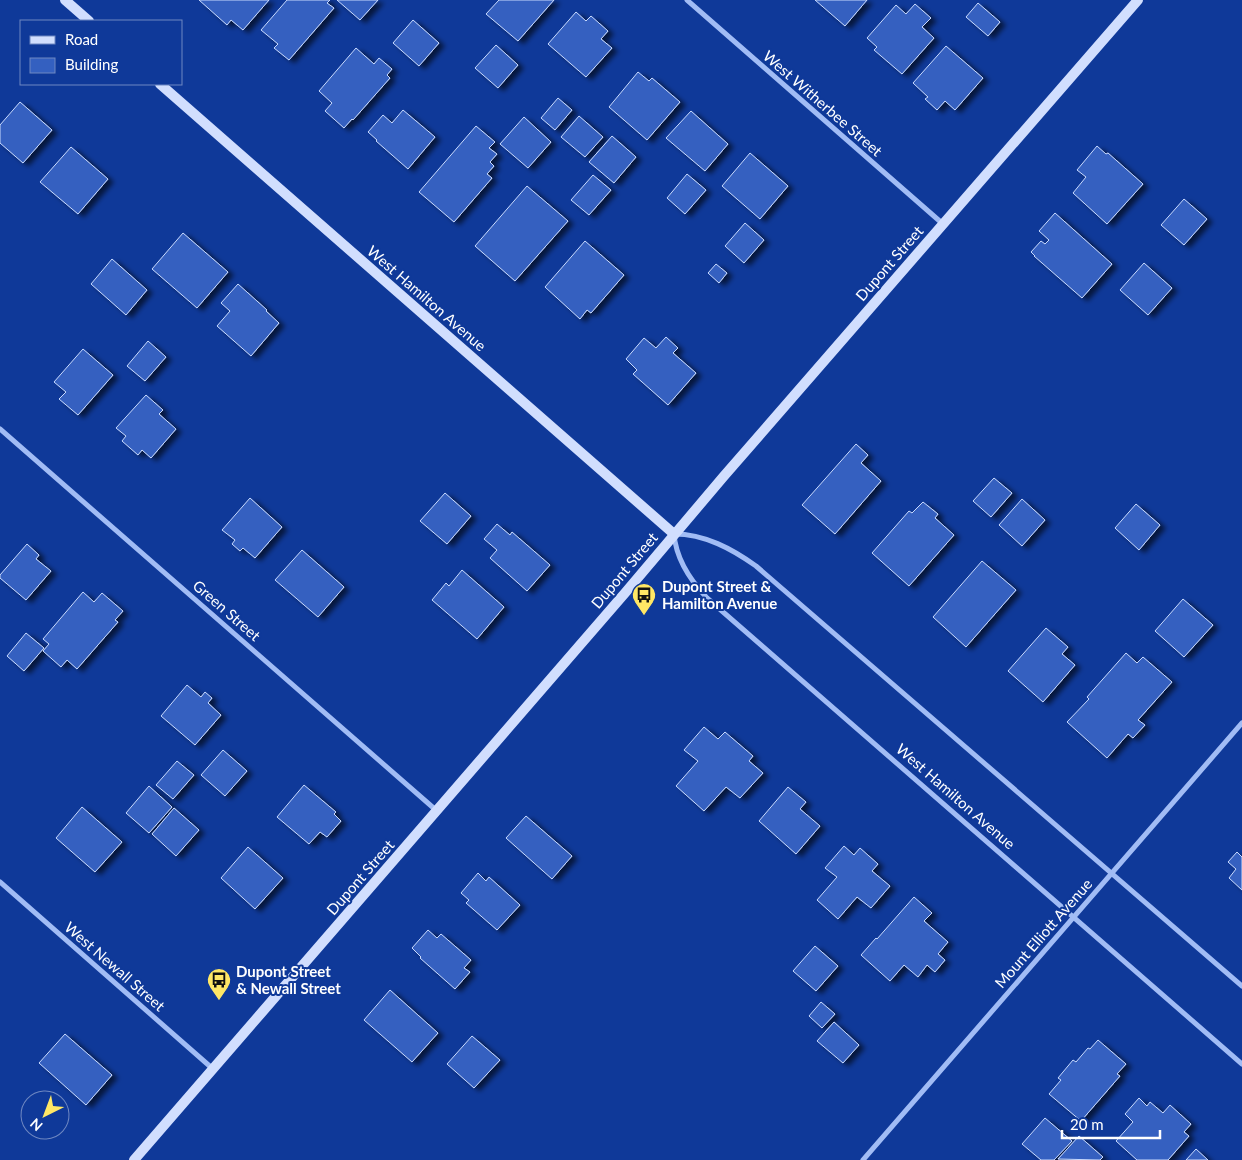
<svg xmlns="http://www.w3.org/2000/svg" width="1242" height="1160" font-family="Lato,sans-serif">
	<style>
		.building { fill: #3460c0; stroke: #c9dafe; filter: url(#shadow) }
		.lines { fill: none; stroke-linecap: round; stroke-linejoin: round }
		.street { stroke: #a1bcf5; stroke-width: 5 }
		.secondary { stroke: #d1defe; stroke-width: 10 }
		.labels { text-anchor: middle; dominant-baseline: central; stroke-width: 4; stroke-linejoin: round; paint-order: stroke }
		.street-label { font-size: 15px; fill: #fff; stroke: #0f3999 }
		.poi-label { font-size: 15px; font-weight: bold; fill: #fff; stroke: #0f3999; text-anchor: start }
	</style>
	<defs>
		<filter id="shadow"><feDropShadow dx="5.5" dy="3" stdDeviation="2.5" flood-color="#0009"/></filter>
	</defs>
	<rect width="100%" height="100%" fill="#0f3999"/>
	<g class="building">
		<polygon points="199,0 269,0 243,30 231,20 227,25"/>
		<polygon points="287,0 330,0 327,3 334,8 289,60 274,48 278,44 261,30"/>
		<polygon points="337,0 378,0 360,20"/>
		<polygon points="499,0 554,0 518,41 486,14"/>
		<polygon points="815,0 867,0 845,26"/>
		<polygon points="978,3 1000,22 988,36 966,17"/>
		<polygon points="915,4 931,18 922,27 934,38 902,74 874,50 877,47 867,38 896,5 906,14"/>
		<polygon points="576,12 586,21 591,16 608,31 601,39 612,48 586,77 548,44"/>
		<polygon points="413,20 439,43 419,66 393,43"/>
		<polygon points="496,45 518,65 498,88 475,68"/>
		<polygon points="946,46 983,78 955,110 945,101 937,110 925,99 928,97 913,83"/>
		<polygon points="356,48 374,64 379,58 392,69 387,75 390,78 353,120 352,119 344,128 325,111 332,103 319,91"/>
		<polygon points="638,72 649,81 652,78 680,102 647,140 609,107"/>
		<polygon points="558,98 572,110 555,130 541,118"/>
		<polygon points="20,102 52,130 23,163 0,143 0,125"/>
		<polygon points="403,110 435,137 408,169 376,141 377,140 368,132 383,115 392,123"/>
		<polygon points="691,111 728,144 705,171 666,138"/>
		<polygon points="579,116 603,137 585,157 561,137"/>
		<polygon points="524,117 551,142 528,168 500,144"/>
		<polygon points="476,126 495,142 489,148 497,154 490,162 494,166 487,174 492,178 454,222 419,192"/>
		<polygon points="612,136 636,157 614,183 589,162"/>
		<polygon points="1097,146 1106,154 1108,153 1143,184 1107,224 1073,193 1086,177 1077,170"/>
		<polygon points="71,147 108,179 78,214 40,182"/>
		<polygon points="750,153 788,186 760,219 722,186"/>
		<polygon points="687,174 706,190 685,214 667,198"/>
		<polygon points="593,175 611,190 589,215 571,200"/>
		<polygon points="527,186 568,221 515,281 475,246"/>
		<polygon points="1184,199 1207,219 1184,245 1161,225"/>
		<polygon points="1055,213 1112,264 1082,298 1034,256 1035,256 1031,252 1041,241 1045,244 1049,240 1039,231"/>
		<polygon points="745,223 764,240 744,263 725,246"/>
		<polygon points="183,233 228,272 197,308 152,269"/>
		<polygon points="585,241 624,275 591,313 587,310 580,319 545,287"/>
		<polygon points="112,259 147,290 126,315 91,284"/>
		<polygon points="1144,263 1172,288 1148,315 1120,290"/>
		<polygon points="716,264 727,273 719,283 708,273"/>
		<polygon points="238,284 267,310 266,311 279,323 251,356 217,326 230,311 221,303"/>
		<polygon points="666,337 678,348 673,353 696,373 668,405 633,374 637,370 626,359 644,338 656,348"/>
		<polygon points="148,341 166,357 145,381 127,366"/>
		<polygon points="83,349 113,375 78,415 59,399 66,392 54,382"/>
		<polygon points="146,395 163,410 159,414 176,429 151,458 142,450 138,455 122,441 126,436 116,428"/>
		<polygon points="856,444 868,455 861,463 881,481 835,534 802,505"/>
		<polygon points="994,478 1012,493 991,517 973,501"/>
		<polygon points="445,493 471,516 447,544 420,521"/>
		<polygon points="250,498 282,527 255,558 243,548 240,551 232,544 235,540 222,530"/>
		<polygon points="1022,499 1045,520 1022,546 999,525"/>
		<polygon points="923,502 938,514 935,518 954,535 909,586 872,553 909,511 912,513"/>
		<polygon points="1136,504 1160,525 1139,550 1115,528"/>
		<polygon points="497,524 510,535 512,532 550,565 527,591 490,558 497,550 484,539"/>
		<polygon points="27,544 39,555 36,559 51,571 26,600 0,578 0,575"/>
		<polygon points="302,550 344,587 318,617 275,580"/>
		<polygon points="982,561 1016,590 966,647 933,617"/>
		<polygon points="462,570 504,607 477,639 432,600 446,583 449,586"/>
		<polygon points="83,592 94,602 102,593 123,611 115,620 118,622 77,669 67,660 61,667 43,651 49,644 43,639"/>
		<polygon points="1183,599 1213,625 1184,657 1155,631"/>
		<polygon points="1046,628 1068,647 1062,654 1075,665 1043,702 1008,671"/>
		<polygon points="26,633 44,648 24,671 7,656"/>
		<polygon points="1126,653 1137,663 1143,657 1172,682 1138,720 1145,725 1133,738 1128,734 1107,758 1067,722 1089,699 1087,697"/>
		<polygon points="187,685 201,697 205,692 212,698 208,703 221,715 195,745 161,716"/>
		<polygon points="704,727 718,739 725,732 753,756 749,761 763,773 740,798 726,787 704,811 676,786 698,761 684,750"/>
		<polygon points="223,750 247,771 225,796 201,775"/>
		<polygon points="177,761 194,775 173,799 156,785"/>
		<polygon points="304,785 336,812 334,814 341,821 327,837 320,832 309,844 277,817"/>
		<polygon points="149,786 172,807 149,833 126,813"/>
		<polygon points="788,787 806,802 800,809 820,826 796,854 759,821"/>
		<polygon points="82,807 122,842 95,872 56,838"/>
		<polygon points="174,808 199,830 176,856 152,834"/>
		<polygon points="526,816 572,856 552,879 506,838"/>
		<polygon points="844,846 854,855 860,848 878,864 872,871 890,886 871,908 857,897 838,919 817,900 837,877 825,868"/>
		<polygon points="248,847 283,878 255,909 221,878"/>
		<polygon points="1237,852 1242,857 1242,890 1229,878 1236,869 1228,862"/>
		<polygon points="478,873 486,881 489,877 520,905 497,930 466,903 469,900 461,893"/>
		<polygon points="914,897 932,913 924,921 948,942 938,954 945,960 935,972 927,965 918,977 904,965 890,981 861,955 876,938 877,939"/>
		<polygon points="428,930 437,938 441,934 471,960 464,968 470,972 455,989 420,958 421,957 412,948"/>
		<polygon points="815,946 838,966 816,991 793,971"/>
		<polygon points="390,990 438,1033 412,1062 364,1020"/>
		<polygon points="821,1002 835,1014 822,1028 809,1016"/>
		<polygon points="834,1022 859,1045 843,1063 817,1041"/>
		<polygon points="65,1034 112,1075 86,1105 39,1063"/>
		<polygon points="472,1036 500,1060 474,1088 447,1064"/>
		<polygon points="1098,1040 1126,1064 1117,1074 1120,1076 1081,1121 1049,1094 1061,1080 1058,1078 1073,1060 1076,1062 1088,1048 1090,1049"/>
		<polygon points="1139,1098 1147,1106 1150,1102 1163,1113 1170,1105 1191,1124 1184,1132 1189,1136 1168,1160 1137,1160 1116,1141 1133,1122 1125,1114"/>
		<polygon points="1045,1118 1072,1141 1054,1160 1041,1160 1022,1144"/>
		<polygon points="1079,1136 1103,1157 1100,1160 1058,1159"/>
		<polygon points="1196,1149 1208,1160 1186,1160"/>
	</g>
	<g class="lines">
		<g class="street">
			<polyline points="687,0 943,224"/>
			<polyline points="0,429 437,811"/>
			<polyline points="0,882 213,1069"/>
			<path d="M1242,986L756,566C732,549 705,534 674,534C676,559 690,580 707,598L1242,1064"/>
			<polyline points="863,1160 1242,723"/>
		</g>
		<g class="secondary">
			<polyline points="65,0 89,21"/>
			<polyline points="160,84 674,534"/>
			<polyline points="134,1160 406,846 625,593 724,476 1138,0"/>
		</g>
	</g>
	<defs>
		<g id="bus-pin" transform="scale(1.25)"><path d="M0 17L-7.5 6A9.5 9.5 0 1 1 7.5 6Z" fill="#ffe765" stroke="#0f3999"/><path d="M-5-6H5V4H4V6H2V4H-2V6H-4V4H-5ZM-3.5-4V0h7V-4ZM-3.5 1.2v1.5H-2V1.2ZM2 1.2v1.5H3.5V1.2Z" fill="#111"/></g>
	</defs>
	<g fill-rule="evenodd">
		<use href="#bus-pin" x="644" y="595"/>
		<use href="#bus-pin" x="219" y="980"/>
	</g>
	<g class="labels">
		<g class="street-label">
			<text transform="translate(823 103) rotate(41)">West Witherbee Street</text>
			<text transform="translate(889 263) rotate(-49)">Dupont Street</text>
			<text transform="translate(427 298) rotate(41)">West Hamilton Avenue</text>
			<text transform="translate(624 570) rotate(-50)">Dupont Street</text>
			<text transform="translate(227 610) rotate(41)">Green Street</text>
			<text transform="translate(956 796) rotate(41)">West Hamilton Avenue</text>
			<text transform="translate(360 877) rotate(-49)">Dupont Street</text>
			<text transform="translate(1043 933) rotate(-49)">Mount Elliott Avenue</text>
			<text transform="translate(115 966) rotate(41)">West Newall Street</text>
		</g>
		<g class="poi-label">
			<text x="662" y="586">Dupont Street &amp;<tspan x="662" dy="17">Hamilton Avenue</tspan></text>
			<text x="236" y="971">Dupont Street<tspan x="236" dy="17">&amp; Newall Street</tspan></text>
		</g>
	</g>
	<rect x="20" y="20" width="162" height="65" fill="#0f3999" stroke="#6f88c2"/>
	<rect x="30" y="36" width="25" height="8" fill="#d1defe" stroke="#6f88c2"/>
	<text x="65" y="45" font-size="15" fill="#ffffff">Road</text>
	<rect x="30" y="58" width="25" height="15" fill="#3460c0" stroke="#6f88c2"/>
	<text x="65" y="70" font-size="15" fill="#ffffff">Building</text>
	<g transform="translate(45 1115) rotate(222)"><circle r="24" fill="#0f3999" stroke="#6f88c2"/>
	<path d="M0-4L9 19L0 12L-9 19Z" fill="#ffe765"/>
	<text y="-8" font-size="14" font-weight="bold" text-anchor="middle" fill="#ffffff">N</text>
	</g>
	<path d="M1062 1130v8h98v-8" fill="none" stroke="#ffffff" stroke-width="2.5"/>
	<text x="1070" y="1130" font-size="15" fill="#ffffff" stroke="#0f3999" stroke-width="4" paint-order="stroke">20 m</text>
</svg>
